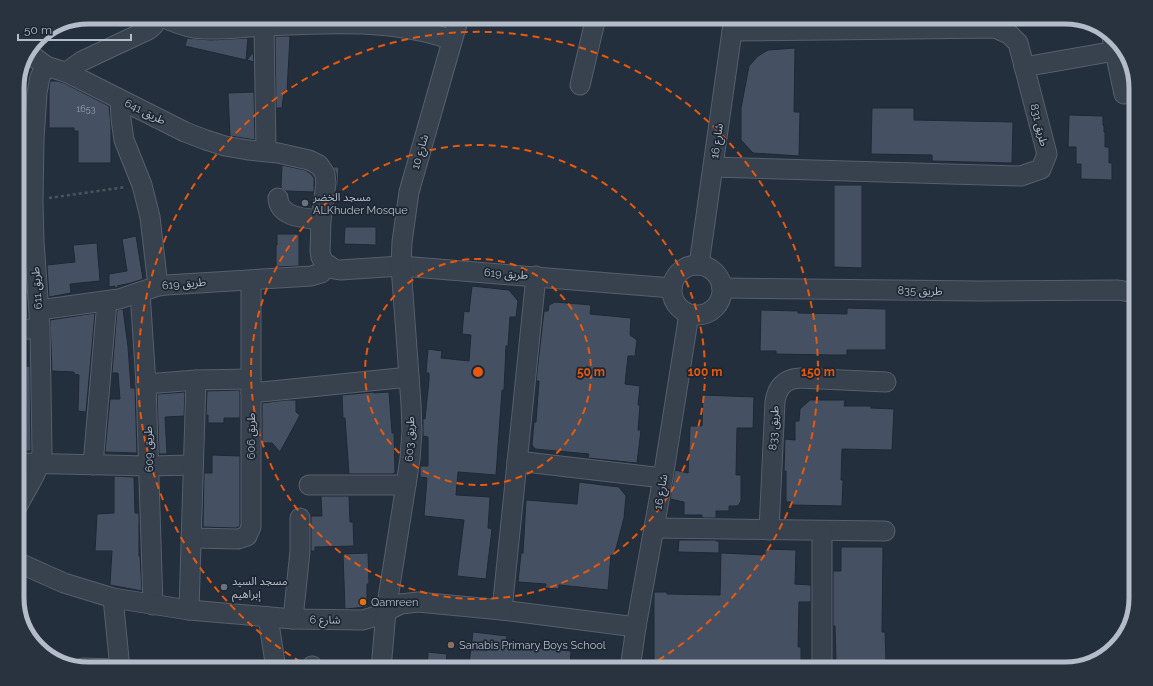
<svg xmlns="http://www.w3.org/2000/svg" width="1153" height="686" font-family="Raleway,'Noto Sans Arabic',sans-serif">
	<style>
		.building { fill: #455162; stroke: #1f2835 }
		.lines { fill: none; stroke-linecap: round; stroke-linejoin: round }
		.minor-casing { stroke: #565f6c; stroke-width: 21 }
		.path { stroke: #44595c; stroke-width: 2.5; stroke-dasharray: 3 3; stroke-linecap: butt }
		.minor { stroke: #38414e; stroke-width: 19 }
		.ring { fill: none; stroke: #e8590c; stroke-width: 2; stroke-dasharray: 7 5 }
		.worship-dot { fill: #6b7280; stroke: #1d2633; stroke-width: 1.5 }
		.food-dot { fill: #e8710a; stroke: #1d2633; stroke-width: 1.5 }
		.education-dot { fill: #8d6e63; stroke: #1d2633; stroke-width: 1.5 }
		.labels { text-anchor: middle; dominant-baseline: central; stroke-width: 3.5; stroke-linejoin: round; paint-order: stroke }
		.number-label { font-size: 9px; fill: #98a1af }
		.street-label { font-size: 11px; fill: #b4bcc9; stroke: #1d2633 }
		.poi-label { font-size: 11px; fill: #b4bcc9; stroke: #1d2633; text-anchor: start }
		.rim { fill: none; stroke: #b4bcc9; stroke-width: 5 }
		.centre { fill: #e8590c; stroke: #1d2633; stroke-width: 2 }
		.ring-label { font-size: 12px; text-anchor: middle; font-weight: bold; fill: #e8590c; stroke: #1d2633; stroke-width: 3.5; stroke-linejoin: round; paint-order: stroke }
	</style>
	<rect width="100%" height="100%" fill="#242f3e"/>
	<g class="building">
		<polygon points="275,36 290,36 287,91 284,91 282,108 276,108"/>
		<polygon points="187,38 211,40 248,38 246,60 185,46"/>
		<polygon points="795,48 794,112 800,112 799,156 753,153 741,140 741,108 749,66 758,56 768,50"/>
		<polygon points="253,52 254,62 247,60"/>
		<polygon points="50,81 58,81 64,83 109,106 111,126 111,163 78,163 78,131 74,131 74,128 49,128 49,90"/>
		<polygon points="254,92 255,140 230,136 228,93"/>
		<polygon points="872,108 914,108 914,120 1013,122 1012,163 932,161 932,155 871,154"/>
		<polygon points="1069,115 1103,116 1103,125 1104,126 1104,132 1105,132 1105,147 1109,147 1109,163 1112,163 1112,180 1081,179 1081,164 1076,164 1076,147 1068,147"/>
		<polygon points="282,165 305,170 311,174 314,178 314,192 286,191 281,188"/>
		<polygon points="333,167 339,167 338,187 337,187 336,173"/>
		<polygon points="834,185 862,185 862,268 834,267"/>
		<polygon points="345,227 376,227 376,245 344,244"/>
		<polygon points="277,234 299,234 299,266 276,267 276,245 277,245"/>
		<polygon points="136,236 143,279 131,283 117,286 120,286 120,287 116,288 115,288 115,286 109,287 109,274 127,271 122,239"/>
		<polygon points="97,243 100,281 70,284 71,293 49,297 47,265 75,262 73,245"/>
		<polygon points="25,272 28,318 17,319 17,273"/>
		<polygon points="472,286 509,290 518,301 516,317 510,317 508,346 506,346 504,390 502,390 496,475 458,472 456,495 490,497 488,528 492,529 486,579 457,576 464,520 424,516 427,478 420,477 420,466 428,466 428,437 423,436 423,418 425,419 429,380 429,373 426,373 428,349 442,351 441,358 469,361 471,335 462,334 464,311 469,312"/>
		<polygon points="555,302 591,305 590,314 631,318 630,335 637,340 635,356 628,356 625,384 640,386 638,405 640,405 638,430 641,430 637,463 588,458 589,454 535,449 532,445 534,422 536,422 539,381 536,381 544,311 548,311 549,305"/>
		<polygon points="847,308 886,309 886,350 847,350 847,355 833,355 776,354 776,351 760,351 761,310 798,311 798,313 847,314"/>
		<polygon points="123,309 128,347 131,388 135,388 137,453 105,452 110,399 120,399 118,373 112,373 117,310"/>
		<polygon points="95,313 86,412 78,411 79,375 74,374 74,372 52,371 50,320"/>
		<polygon points="30,366 31,451 17,452 17,367"/>
		<polygon points="240,390 240,418 224,418 224,423 208,423 208,415 206,415 207,391"/>
		<polygon points="185,392 184,416 165,417 167,454 159,454 157,394"/>
		<polygon points="374,392 374,393 389,392 392,433 394,433 395,472 393,474 349,474 345,418 343,418 342,395"/>
		<polygon points="703,395 754,397 753,428 737,428 736,475 741,475 741,501 738,506 729,506 729,511 716,511 716,518 702,518 702,515 684,515 684,502 670,499 675,470 688,473 690,426 702,426"/>
		<polygon points="286,400 296,400 296,412 300,415 280,452 272,443 262,443 262,403"/>
		<polygon points="810,400 845,400 844,406 871,406 871,408 894,409 892,450 842,449 841,480 843,480 842,506 792,505 792,502 786,502 786,471 784,471 785,439 795,440 795,421 799,421 800,409"/>
		<polygon points="212,455 240,456 240,525 239,527 236,528 203,527 204,473 212,473"/>
		<polygon points="114,476 134,477 135,513 139,513 139,556 140,556 142,591 110,585 112,551 95,551 97,514 114,513"/>
		<polygon points="579,482 619,487 626,496 624,518 614,556 611,555 608,590 559,585 559,589 545,588 546,584 518,582 521,553 523,553 526,500 577,504"/>
		<polygon points="321,496 349,496 350,522 353,522 354,546 315,547 315,551 311,551 311,516 322,516"/>
		<polygon points="679,540 716,540 716,541 719,541 719,553 678,552"/>
		<polygon points="841,547 883,547 882,632 885,632 886,661 836,662 835,626 833,626 833,571 841,571"/>
		<polygon points="765,549 796,550 795,584 811,585 811,602 799,602 798,647 801,647 801,669 770,669 770,667 716,667 716,669 654,669 654,592 667,592 667,594 720,595 721,553 765,555"/>
		<polygon points="368,553 369,584 367,584 367,607 345,609 343,554"/>
		<polygon points="473,632 507,636 506,645 571,651 570,669 520,664 520,669 511,669 469,664"/>
		<polygon points="428,652 447,654 445,669 427,669"/>
	</g>
	<g class="lines">
		<g class="minor-casing">
			<g id="minor">
				<path d="M162,17C173,22 183,26 194,28C217,31 241,27 264,26C326,23 393,19 452,40"/>
				<polyline points="264,26 266,151"/>
				<polyline points="1112,37 1124,94"/>
				<polyline points="30,54 46,66 68,73 185,132 206,140 225,146 248,150 278,153 309,160 319,165 325,174 326,183 321,220 320,251 321,257 324,262 334,269 340,270 401,266 672,288"/>
				<polyline points="1024,67 1115,51"/>
				<polyline points="68,73 72,68 82,61 148,30 153,26 159,17"/>
				<polyline points="580,85 596,17"/>
				<polyline points="120,100 121,119 124,140 142,185 150,217 158,286"/>
				<polyline points="713,167 1021,176 1041,169 1047,154 1018,43 1009,34 995,28 732,31"/>
				<path d="M278,198C279,218 306,218 321,220"/>
				<polyline points="17,261 34,255"/>
				<circle cx="697" cy="290" r="25"/>
				<polyline points="699,265 734,17"/>
				<polyline points="722,288 979,291 1118,290 1136,293"/>
				<polyline points="140,292 146,384 153,605"/>
				<polyline points="39,310 119,299 158,286 166,285 311,276 321,273 328,266"/>
				<polyline points="17,330 40,328"/>
				<polyline points="146,384 196,380 251,379"/>
				<polyline points="251,393 409,377"/>
				<polyline points="517,461 663,478"/>
				<polyline points="17,463 149,466 193,465"/>
				<polyline points="93,465 107,301"/>
				<polyline points="309,485 406,485"/>
				<path d="M17,507C26,489 39,472 42,452L40,328L34,241L33,201L34,139L37,93L40,77L46,66"/>
				<polyline points="654,528 885,531"/>
				<path d="M769,530L775,402C777,387 785,379 799,378L886,382"/>
				<polyline points="191,538 238,539 247,536 251,527 251,280"/>
				<polyline points="17,562 64,583 113,598 189,610 293,619 363,620 376,616 401,604 418,602 502,610 636,627"/>
				<polyline points="113,598 120,669"/>
				<polyline points="189,610 196,380"/>
				<polyline points="502,610 536,276"/>
				<polyline points="268,617 276,669"/>
				<polyline points="293,619 300,551 300,518"/>
				<polyline points="312,666 313,669"/>
				<polyline points="83,668 114,669"/>
				<polyline points="381,669 386,611 410,459 412,431 411,404 401,266 402,242 409,192 459,17"/>
				<polyline points="630,669 636,627 663,478 689,314"/>
				<polyline points="822,669 822,531"/>
			</g>
		</g>
		<polyline class="path" points="49,198 126,187"/>
		<use href="#minor" class="minor"/>
	</g>
	<g class="ring">
		<circle cx="478" cy="372" r="113"/>
		<circle cx="478" cy="372" r="227"/>
		<path d="M311 668A340 340 0 1 1 645 668"/>
	</g>
	<g class="worship-dot">
		<circle cx="305" cy="203" r="4"/>
		<circle cx="224" cy="587" r="4"/>
	</g>
	<circle class="food-dot" cx="363" cy="602" r="4"/>
	<circle class="education-dot" cx="451" cy="645" r="4"/>
	<g class="labels">
		<g class="number-label">
			<text x="86" y="109">1653</text>
		</g>
		<g class="street-label">
			<text transform="translate(145 112) rotate(26)">طريق 641</text>
			<text transform="translate(1039 125) rotate(76)">طريق 831</text>
			<text transform="translate(717 141) rotate(-82)">شارع 16</text>
			<text transform="translate(420 152) rotate(-74)">شارع 10</text>
			<text transform="translate(506 274) rotate(4)">طريق 619</text>
			<text transform="translate(184 284) rotate(-5)">طريق 619</text>
			<text transform="translate(37 288) rotate(-94)">طريق 611</text>
			<text transform="translate(920 291) rotate(1)">طريق 835</text>
			<text transform="translate(774 428) rotate(-87)">طريق 833</text>
			<text transform="translate(251 436) rotate(-90)">طريق 606</text>
			<text transform="translate(410 439) rotate(-88)">طريق 603</text>
			<text transform="translate(149 449) rotate(-92)">طريق 609</text>
			<text transform="translate(661 492) rotate(-80)">شارع 16</text>
			<text transform="translate(325 620) rotate(1)">شارع 6</text>
		</g>
		<g class="poi-label">
			<text x="313" y="197">مسجد الخضر<tspan x="313" dy="13">ALKhuder Mosque</tspan></text>
			<text x="232" y="581">مسجد السيد<tspan x="232" dy="13">إبراهيم</tspan></text>
			<text x="371" y="602">Qamreen</text>
			<text x="459" y="645">Sanabis Primary Boys School</text>
		</g>
	</g>
	<path d="M0 0H1153V686H0ZM88 24H1065A64 64 0 0 1 1129 88V598A64 64 0 0 1 1065 662H88A64 64 0 0 1 24 598V88A64 64 0 0 1 88 24Z" fill="#29323f" fill-rule="evenodd"/>
	<path class="rim" d="M88 24H1065A64 64 0 0 1 1129 88V598A64 64 0 0 1 1065 662H88A64 64 0 0 1 24 598V88A64 64 0 0 1 88 24Z"/>
	<circle cx="478" cy="372" r="6" class="centre"/>
	<g class="ring-label">
		<text x="591" y="376">50 m</text>
		<text x="705" y="376">100 m</text>
		<text x="818" y="376">150 m</text>
	</g>
	<path d="M18 34v6h113v-6" fill="none" stroke="#b4bcc9" stroke-width="2"/>
	<text x="24" y="34" font-size="12" fill="#b4bcc9" stroke="#1d2633" stroke-width="3" paint-order="stroke">50 m</text>
</svg>
